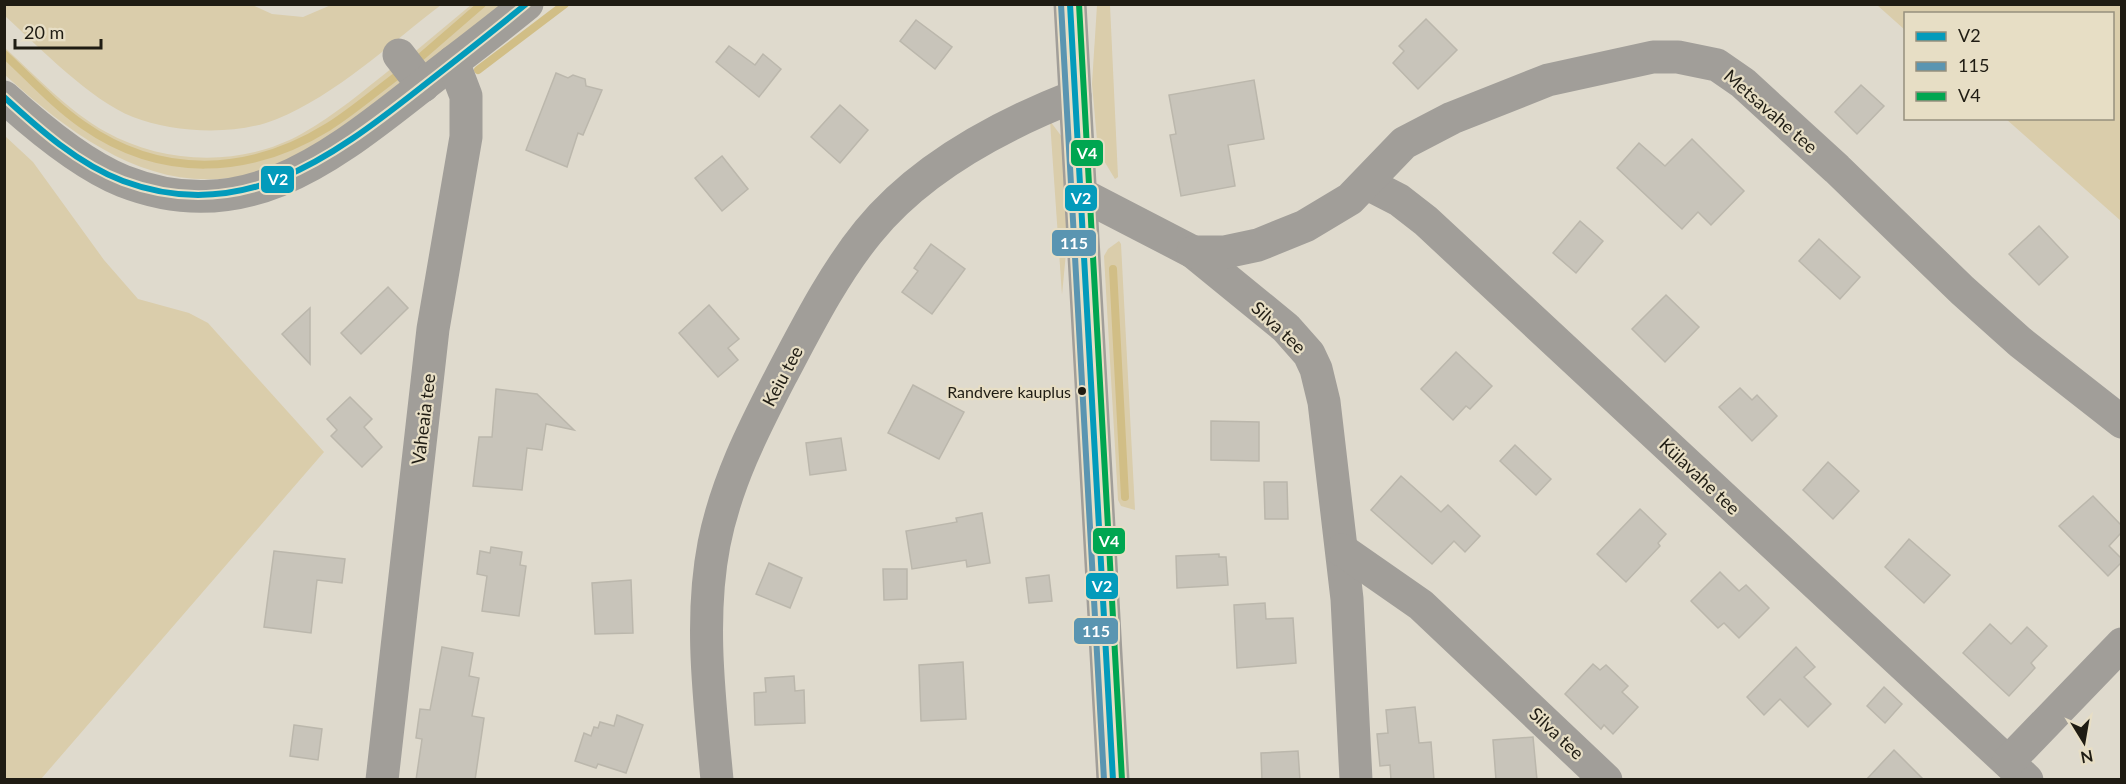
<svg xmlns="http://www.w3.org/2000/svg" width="2126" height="784" font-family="Lato,sans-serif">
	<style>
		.green { fill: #dacdab }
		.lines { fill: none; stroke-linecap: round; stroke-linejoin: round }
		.stream { stroke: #d1be86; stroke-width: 8 }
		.building { fill: #c8c4ba; stroke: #bbb7ac; stroke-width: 1.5 }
		.minor { stroke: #a19e99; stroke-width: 33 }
		.bus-1-casing { stroke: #e7dec5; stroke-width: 10 }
		.bus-2-casing { stroke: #e7dec5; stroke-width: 10 }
		.bus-3-casing { stroke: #e7dec5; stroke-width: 10 }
		.bus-1 { stroke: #039bbb; stroke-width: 6 }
		.bus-2 { stroke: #5a95b1; stroke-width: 6 }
		.bus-3 { stroke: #00a651; stroke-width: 6 }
		.bus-dot { fill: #1f1c13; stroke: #e7dec5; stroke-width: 2 }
		.labels { text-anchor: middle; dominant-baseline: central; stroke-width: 4.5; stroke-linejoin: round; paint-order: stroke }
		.bus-label { font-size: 16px; fill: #1f1c13; stroke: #e7dec5; text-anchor: end }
		.street-label { font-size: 18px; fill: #1f1c13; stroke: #e7dec5 }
		.line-badge { stroke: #e7dec5; stroke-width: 2 }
		.badge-label { font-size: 16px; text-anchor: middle; font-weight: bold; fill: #fff }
	</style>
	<rect width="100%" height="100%" fill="#dfdacd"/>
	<g class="green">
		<path d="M250,4L272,14L303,17L331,5H441C391,43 336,95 277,119C236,136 174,133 133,117C90,100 39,47 5,16L4,5Z"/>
		<polygon points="471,5 503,5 426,66 411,55"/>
		<polygon points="1097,5 1110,5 1118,177 1115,179 1098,151 1092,84"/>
		<polygon points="1877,5 2121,5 2121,221 2006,119 2112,118 2112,14 1906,14 1905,30"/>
		<path d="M4,47C36,76 68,111 106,132C165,165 244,167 303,133C335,115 363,91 392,68L407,80C377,102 347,128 315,147C192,220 97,158 5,75Z"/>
		<polygon points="1050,121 1062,137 1067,242 1062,295"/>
		<polygon points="5,136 33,162 104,260 138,299 189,313 208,323 324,452 41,779 5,779"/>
		<polygon points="1119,241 1121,244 1135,510 1121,506 1118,500 1104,256 1108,249"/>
	</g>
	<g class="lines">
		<g class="stream">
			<path d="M4,54C30,78 54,105 83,125C160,179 249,176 328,127C352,112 375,92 398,75"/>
			<polyline points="422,56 482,4"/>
			<polyline points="478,70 565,4"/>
			<polyline points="1113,269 1125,497"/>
		</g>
	</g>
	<g class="building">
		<polygon points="1426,19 1457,50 1418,89 1393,63 1404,51 1399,46"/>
		<polygon points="916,20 952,47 935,69 900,41"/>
		<polygon points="729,46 755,65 763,54 781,69 759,97 716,62"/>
		<polygon points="556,73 568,78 573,75 585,79 586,86 602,90 583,135 578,133 567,167 526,150"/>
		<polygon points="1254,80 1264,139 1228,145 1235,186 1181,196 1170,135 1176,134 1169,95"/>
		<polygon points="1861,85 1884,106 1857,134 1835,112"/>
		<polygon points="840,105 868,130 840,163 811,137"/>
		<polygon points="1692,139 1744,191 1711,225 1698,212 1682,229 1617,168 1639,143 1665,166"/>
		<polygon points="722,156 748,189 722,211 695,178"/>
		<polygon points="1580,221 1603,241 1576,273 1553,253"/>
		<polygon points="2039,226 2068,257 2039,285 2009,254"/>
		<polygon points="1819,239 1860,277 1840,299 1799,261"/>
		<polygon points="931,244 965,269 932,314 902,292 918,271 914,268"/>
		<polygon points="388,287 408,308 361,354 341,333"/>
		<polygon points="1666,295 1699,327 1665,362 1632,329"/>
		<polygon points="709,305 739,339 728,348 738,360 718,377 679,333"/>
		<polygon points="310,308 310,364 282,334"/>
		<polygon points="1456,352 1492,386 1470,409 1466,406 1453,420 1421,389"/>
		<polygon points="913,385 964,412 939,459 888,433"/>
		<polygon points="1740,388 1752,400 1757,395 1777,416 1752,441 1719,407"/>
		<polygon points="496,389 537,394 574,430 546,424 542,450 527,448 522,490 473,486 479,437 492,437"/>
		<polygon points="350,397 372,419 364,427 382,447 362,467 331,436 337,430 327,419"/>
		<polygon points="1211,421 1259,422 1259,461 1211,460"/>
		<polygon points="841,438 846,470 810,475 806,443"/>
		<polygon points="1515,445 1551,479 1536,495 1500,461"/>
		<polygon points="1828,462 1859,491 1833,519 1803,490"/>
		<polygon points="1401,476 1441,512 1448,505 1480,536 1465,552 1454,541 1432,564 1371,510"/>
		<polygon points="1264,482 1287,482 1288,519 1265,519"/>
		<polygon points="2093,496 2121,525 2121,533 2109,546 2121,558 2121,563 2108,576 2059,526"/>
		<polygon points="1640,509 1666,534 1658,543 1660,546 1626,582 1597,554"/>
		<polygon points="982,513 990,563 967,567 966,560 912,569 906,531 957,522 956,518"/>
		<polygon points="1909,539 1950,575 1924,603 1885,567"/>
		<polygon points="491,547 522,552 520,565 526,566 519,616 482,611 487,576 477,574 480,551 490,553"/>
		<polygon points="274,551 345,559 342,583 317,580 311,633 264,627"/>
		<polygon points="1219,554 1219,557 1226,557 1228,585 1177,588 1176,556"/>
		<polygon points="769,563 802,578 790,608 756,594"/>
		<polygon points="883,569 907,569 907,599 884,600"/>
		<polygon points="1720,572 1739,591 1746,585 1769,608 1739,638 1724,623 1718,628 1691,601"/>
		<polygon points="1049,575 1052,601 1029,603 1026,578"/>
		<polygon points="631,580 633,633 595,634 592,583"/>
		<polygon points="1265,603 1266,619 1293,618 1296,663 1237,668 1234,605"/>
		<polygon points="1990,624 2011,644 2027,627 2047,646 2031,663 2035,668 2009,696 1963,653"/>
		<polygon points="442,647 473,653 469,676 479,678 472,716 484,718 475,780 416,780 422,739 416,738 420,709 430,710"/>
		<polygon points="1796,647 1815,667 1804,677 1831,704 1808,727 1780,699 1764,715 1747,697"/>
		<polygon points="963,662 966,719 921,721 919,665"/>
		<polygon points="1593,664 1600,670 1606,665 1628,686 1622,692 1638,707 1613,734 1604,725 1601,729 1565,694"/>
		<polygon points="794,676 795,691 804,690 805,723 755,725 754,693 766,692 765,678"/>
		<polygon points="1884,687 1902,704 1885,723 1867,706"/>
		<polygon points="1415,707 1419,743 1431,742 1434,780 1391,780 1390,765 1380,766 1377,734 1388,733 1386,710"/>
		<polygon points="617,715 643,725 626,773 598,764 596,768 575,761 584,733 591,736 594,727 598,728 600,722 614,726"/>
		<polygon points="294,725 322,729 318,760 290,756"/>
		<polygon points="1533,737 1537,780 1496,780 1493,740"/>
		<polygon points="1894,750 1924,780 1866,780"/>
		<polygon points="1298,751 1300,780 1262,780 1261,753"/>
	</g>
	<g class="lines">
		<g class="minor">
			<polyline points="1070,4 1113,780"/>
			<polyline points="399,55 423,86"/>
			<path d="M4,97C36,126 83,165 123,181C240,227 324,163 412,94C450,64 489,35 527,4"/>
			<polyline points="1366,183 1399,200 1426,221 2027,780"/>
			<polyline points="1081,194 1193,252 1286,328 1309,354 1316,369 1324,402 1347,599 1356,780"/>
			<polyline points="1193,252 1225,252 1258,245 1305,226 1350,199 1404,143 1452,118 1548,80 1653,57 1678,57 1717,65 1743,83 1837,169 1962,290 2020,342 2122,422"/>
			<polyline points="1342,550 1421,605 1606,780"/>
			<polyline points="2008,762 2122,644"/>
			<polyline points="382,780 433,329 466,137 466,96 453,62"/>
			<path d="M717,780C710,703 699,621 714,544C726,483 753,430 781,376C807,327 833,275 868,232C919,169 1001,125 1075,96"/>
		</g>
		<g class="bus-1-casing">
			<g id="bus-1">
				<polyline points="1070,4 1113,780"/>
				<path d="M4,97C39,129 78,164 123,181C241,225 330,159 419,89C455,61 491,33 526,4"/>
			</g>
		</g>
		<g class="bus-2-casing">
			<polyline id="bus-2" points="1061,4 1104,780"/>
		</g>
		<g class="bus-3-casing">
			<polyline id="bus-3" points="1079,4 1122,780"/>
		</g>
		<use href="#bus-1" class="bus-1"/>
		<use href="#bus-2" class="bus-2"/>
		<use href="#bus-3" class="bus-3"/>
	</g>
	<circle class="bus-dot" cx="1082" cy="391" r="5"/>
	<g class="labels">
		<g class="bus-label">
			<text x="1071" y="391">Randvere kauplus</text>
		</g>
		<g class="street-label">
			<text transform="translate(1771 111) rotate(41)">Metsavahe tee</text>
			<text transform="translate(1279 327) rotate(43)">Silva tee</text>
			<text transform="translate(782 376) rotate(-62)">Keiu tee</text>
			<text transform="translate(423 419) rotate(-83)">Vaheaia tee</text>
			<text transform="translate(1700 476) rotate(43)">Külavahe tee</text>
			<text transform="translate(1557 733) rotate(43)">Silva tee</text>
		</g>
	</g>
	<g class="line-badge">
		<rect x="1070" y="139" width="34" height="28" rx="6" fill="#00a651"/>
		<rect x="260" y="165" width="35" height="29" rx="6" fill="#039bbb"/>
		<rect x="1064" y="184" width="34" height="28" rx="6" fill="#039bbb"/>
		<rect x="1051" y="229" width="46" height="28" rx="6" fill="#5a95b1"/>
		<rect x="1092" y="527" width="34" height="28" rx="6" fill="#00a651"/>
		<rect x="1085" y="572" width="34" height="28" rx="6" fill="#039bbb"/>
		<rect x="1073" y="617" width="46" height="28" rx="6" fill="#5a95b1"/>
	</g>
	<g class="badge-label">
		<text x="1087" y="159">V4</text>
		<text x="278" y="185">V2</text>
		<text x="1081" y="204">V2</text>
		<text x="1074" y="249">115</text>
		<text x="1109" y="547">V4</text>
		<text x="1102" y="592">V2</text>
		<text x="1096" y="637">115</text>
	</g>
	<rect width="2126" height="784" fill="none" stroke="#1f1c13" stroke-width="12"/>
	<rect x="1904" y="12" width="210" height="108" fill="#e7dec5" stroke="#97907e" stroke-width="1.5"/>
	<rect x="1916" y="32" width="30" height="9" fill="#039bbb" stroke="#97907e" stroke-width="1.5"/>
	<text x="1958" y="42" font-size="18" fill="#1f1c13">V2</text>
	<rect x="1916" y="62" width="30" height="9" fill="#5a95b1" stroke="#97907e" stroke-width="1.5"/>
	<text x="1958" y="72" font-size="18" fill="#1f1c13">115</text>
	<rect x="1916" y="92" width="30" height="9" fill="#00a651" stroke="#97907e" stroke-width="1.5"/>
	<text x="1958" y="102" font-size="18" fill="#1f1c13">V4</text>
	<g transform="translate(2084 742) rotate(169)" stroke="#e7dec5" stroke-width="4.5" paint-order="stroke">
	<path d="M0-4.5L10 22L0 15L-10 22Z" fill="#1f1c13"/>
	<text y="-9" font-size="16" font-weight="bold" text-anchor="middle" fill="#1f1c13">N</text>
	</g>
	<path d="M15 39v9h86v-9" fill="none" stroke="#1f1c13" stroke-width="3"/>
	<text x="24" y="39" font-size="18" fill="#1f1c13" stroke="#e7dec5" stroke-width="4.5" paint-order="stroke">20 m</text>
</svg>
